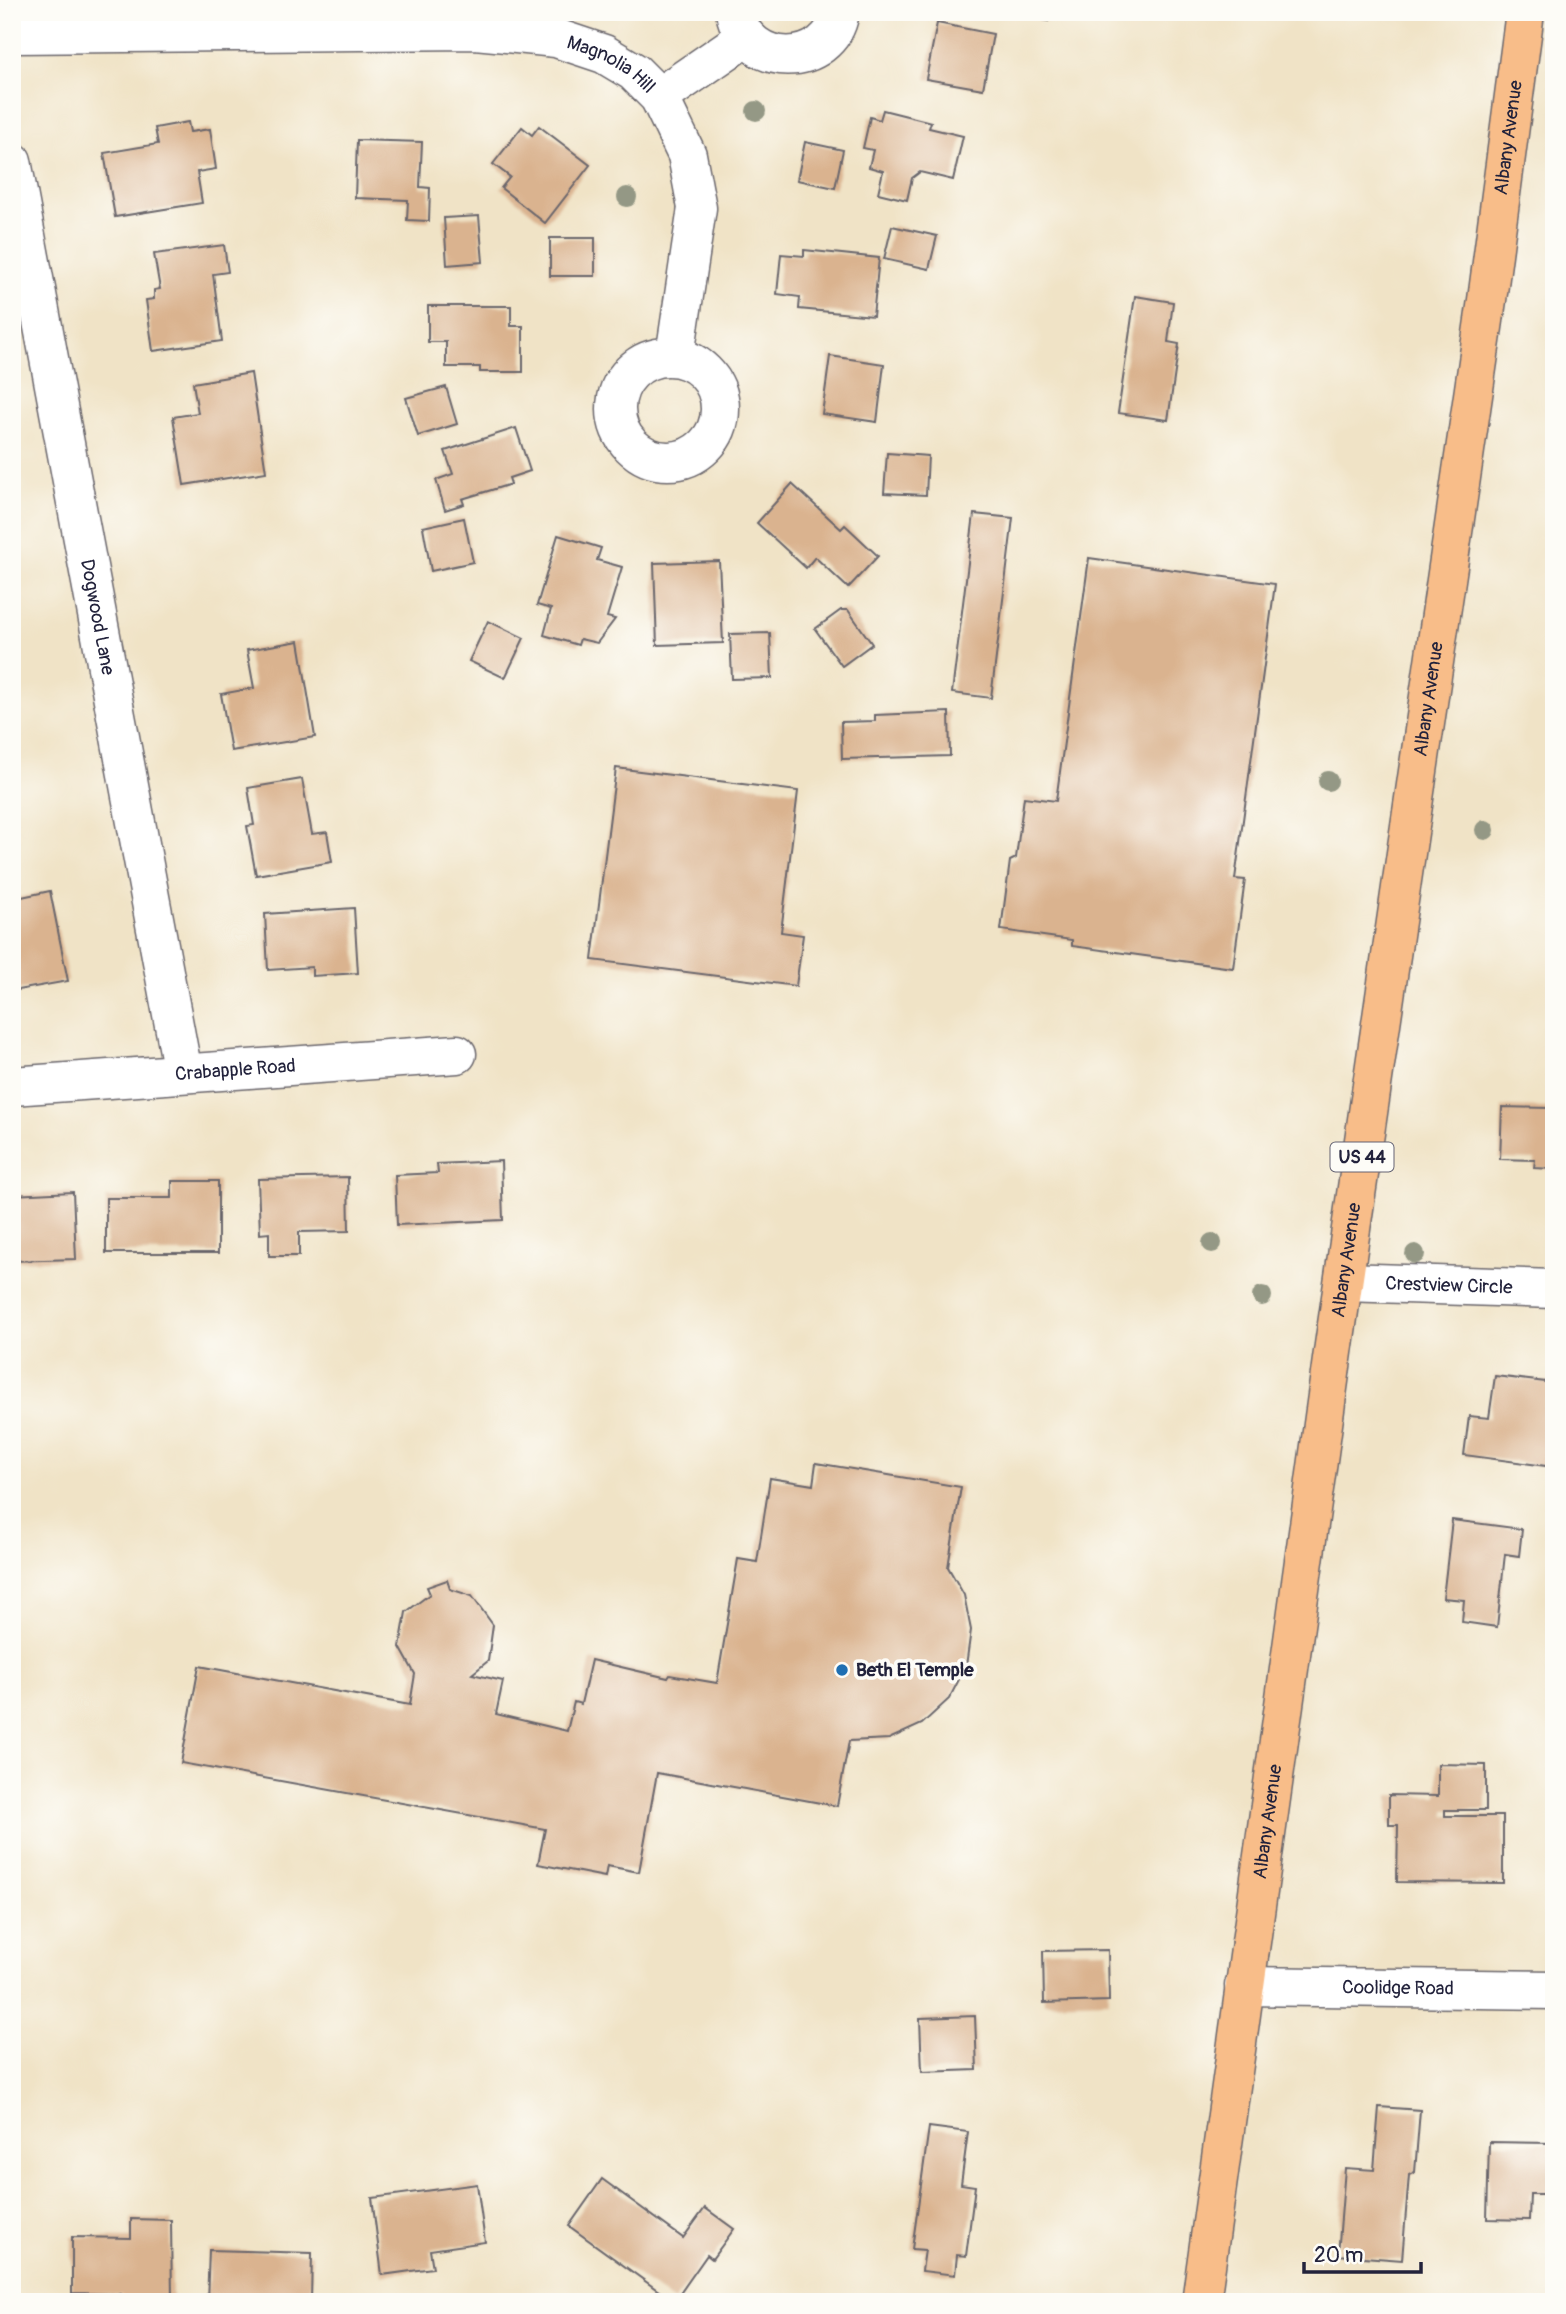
<svg xmlns="http://www.w3.org/2000/svg" width="1566" height="2314" font-family="Pangolin,sans-serif">
	<style>
		.building { fill: #dab38f }
		.lines { fill: none; stroke-linecap: round; stroke-linejoin: round }
		.minor-casing { stroke: #6a666c; stroke-width: 41 }
		.highway-casing { stroke: #6a666c; stroke-width: 41 }
		.minor { stroke: #fff; stroke-width: 38 }
		.highway { stroke: #f8bd89; stroke-width: 38 }
		.tree { fill: #949885 }
		.poi-dot { fill: #1f6fb2; stroke: #fdfcf7; stroke-width: 2.5 }
		.labels { text-anchor: middle; dominant-baseline: central; stroke-width: 7; stroke-linejoin: round; paint-order: stroke }
		.shield { fill: #fdfcf7; stroke: #646373; stroke-width: 2 }
		.shield-label { font-size: 18px; font-weight: bold; fill: #22223b }
		.street-label { font-size: 19px; fill: #22223b; stroke: #fdfcf7 }
		.poi-label { font-size: 19px; font-weight: bold; fill: #22223b; stroke: #fdfcf7; text-anchor: start }
	</style>
	<rect width="100%" height="100%" fill="#fdfcf7"/>
	<filter id="ink" filterUnits="userSpaceOnUse"><feTurbulence type="fractalNoise" baseFrequency=".0143" numOctaves="2"/><feDisplacementMap in="SourceGraphic" scale="14" xChannelSelector="R" yChannelSelector="G"/><feConvolveMatrix kernelMatrix="1 2 1 2 8 2 1 2 1" color-interpolation-filters="sRGB"/></filter>
	<filter id="wash" filterUnits="userSpaceOnUse"><feTurbulence type="fractalNoise" baseFrequency=".00686" numOctaves="4" result="noise"/><feDisplacementMap in="SourceGraphic" scale="28" xChannelSelector="R" yChannelSelector="G"/><feGaussianBlur stdDeviation="1.57" result="paint"/><feColorMatrix in="noise" values="0 0 0 0 0 0 0 0 0 0 0 0 0 0 0 0 0 1.4 0 .05"/><feComposite in="paint" operator="in"/></filter>
	<g filter="url(#wash)">
		<rect width="100%" height="100%" fill="#f0e3c6"/>
		<g id="blocks">
			<g class="building">
				<polygon points="1004,12 1050,12 1048,21"/>
				<polygon points="937,23 993,34 983,89 926,79"/>
				<polygon points="883,110 931,122 929,128 963,136 953,180 920,172 912,178 907,200 878,193 883,171 869,167 873,150 863,148 870,117 880,120"/>
				<polygon points="188,122 190,132 210,129 216,169 197,172 202,203 115,217 104,153 158,144 155,128"/>
				<polygon points="539,126 590,165 545,223 501,188 510,177 493,164 522,127 532,135"/>
				<polygon points="357,140 422,142 420,187 430,188 429,221 407,220 408,200 355,198"/>
				<polygon points="805,142 843,150 835,188 797,180"/>
				<polygon points="479,216 483,262 447,265 444,218"/>
				<polygon points="892,226 937,236 929,269 884,259"/>
				<rect x="550" y="238" width="45" height="38"/>
				<polygon points="224,245 228,272 213,274 222,341 153,351 146,300 154,299 154,290 160,289 154,254"/>
				<polygon points="804,250 879,258 873,316 799,309 800,297 777,294 781,254 804,256"/>
				<polygon points="1135,296 1173,302 1168,342 1179,344 1168,420 1118,413"/>
				<polygon points="428,306 511,306 511,326 523,326 523,372 480,372 480,367 446,367 446,342 428,342"/>
				<polygon points="830,356 884,364 877,422 822,414"/>
				<polygon points="251,373 266,472 184,485 173,417 198,413 193,383"/>
				<polygon points="446,387 457,424 418,436 406,398"/>
				<polygon points="516,428 530,471 509,478 511,484 462,499 464,504 445,510 436,480 453,474 445,451"/>
				<polygon points="887,453 928,456 926,495 884,493"/>
				<polygon points="792,484 841,529 845,525 878,556 848,588 815,557 806,568 757,523"/>
				<polygon points="974,514 1013,518 991,698 952,693"/>
				<polygon points="464,518 473,562 431,571 423,527"/>
				<polygon points="558,535 601,548 597,560 622,567 607,617 615,619 597,643 580,639 578,645 544,635 551,609 537,605"/>
				<polygon points="1089,558 1275,584 1235,879 1245,880 1233,968 1072,946 1072,940 1001,930 1010,861 1016,858 1024,797 1056,801"/>
				<polygon points="719,561 723,643 657,645 654,563"/>
				<polygon points="841,610 848,610 872,644 842,666 815,629"/>
				<polygon points="488,621 524,638 505,678 469,661"/>
				<polygon points="770,633 772,678 732,679 730,634"/>
				<polygon points="299,641 315,737 231,751 221,694 254,688 247,650"/>
				<polygon points="949,712 950,756 842,759 841,722 875,721 875,715"/>
				<polygon points="616,768 798,791 781,932 803,935 796,986 592,960"/>
				<polygon points="302,779 312,834 327,832 332,862 256,875 247,826 254,825 248,788"/>
				<polygon points="50,891 68,981 12,991 12,899"/>
				<polygon points="354,908 358,973 312,976 312,967 268,970 265,914"/>
				<polygon points="1549,1102 1554,1102 1554,1169 1534,1168 1535,1160 1500,1159 1502,1107 1549,1108"/>
				<polygon points="501,1161 503,1220 397,1225 395,1175 438,1173 437,1164"/>
				<polygon points="348,1177 349,1231 299,1232 299,1256 269,1256 269,1233 260,1234 258,1179"/>
				<polygon points="172,1181 218,1181 218,1253 106,1253 106,1198 172,1198"/>
				<polygon points="73,1192 76,1259 12,1261 12,1195"/>
				<polygon points="1495,1376 1554,1383 1554,1467 1464,1455 1469,1416 1489,1418"/>
				<polygon points="816,1463 961,1487 948,1567 964,1595 971,1630 966,1666 949,1699 922,1724 889,1739 849,1741 837,1806 657,1773 639,1872 607,1866 605,1877 538,1864 545,1829 181,1763 199,1666 410,1705 415,1674 400,1647 406,1612 430,1594 427,1587 447,1580 450,1589 472,1596 493,1625 488,1661 472,1674 503,1681 496,1714 567,1731 574,1702 581,1704 591,1660 668,1678 670,1675 717,1683 738,1559 757,1562 770,1478 813,1485"/>
				<polygon points="1452,1520 1522,1529 1519,1556 1505,1554 1497,1627 1462,1622 1464,1600 1443,1598"/>
				<polygon points="1438,1764 1486,1765 1486,1810 1445,1810 1445,1816 1503,1816 1503,1883 1397,1882 1398,1825 1389,1825 1389,1795 1438,1796"/>
				<polygon points="1108,1950 1109,2001 1044,2003 1043,1951"/>
				<polygon points="975,2016 977,2070 922,2072 920,2018"/>
				<polygon points="1379,2107 1420,2110 1415,2172 1409,2175 1402,2260 1338,2255 1345,2168 1374,2170"/>
				<polygon points="929,2127 968,2132 961,2184 975,2186 966,2256 957,2255 955,2275 922,2271 925,2250 912,2249"/>
				<polygon points="1489,2142 1554,2143 1554,2194 1530,2194 1529,2220 1487,2219"/>
				<polygon points="602,2179 683,2238 705,2208 734,2229 712,2259 707,2255 674,2302 569,2226"/>
				<polygon points="477,2184 485,2242 430,2250 433,2268 382,2275 372,2198"/>
				<polygon points="131,2219 171,2220 172,2302 121,2302 121,2294 72,2293 72,2237 131,2238"/>
				<polygon points="209,2250 312,2253 311,2302 207,2302"/>
			</g>
		</g>
	</g>
	<g filter="url(#ink)">
		<use href="#blocks" fill-opacity="0" stroke="#6a666c" stroke-width="2"/>
		<g class="lines">
			<g class="minor-casing">
				<g id="minor">
					<path d="M735,12C746,70 830,70 840,12"/>
					<path id="s1" d="M12,34L475,30L556,38L604,54L634,72L659,97L687,155L697,208L675,356"/>
					<polyline points="659,97 746,37"/>
					<path id="s2" d="M12,161L183,1073"/>
					<circle cx="668" cy="409" r="52"/>
					<path id="s3" d="M12,1086L457,1054"/>
					<path id="s4" d="M1344,1282L1554,1289"/>
					<path id="s5" d="M1244,1986L1554,1990"/>
				</g>
			</g>
			<g class="highway-casing">
				<g id="highway">
					<path id="s6" d="M1201,2302L1334,1345L1487,300L1525,12"/>
				</g>
			</g>
			<use href="#minor" class="minor"/>
			<use href="#highway" class="highway"/>
		</g>
		<g class="tree">
			<circle cx="756" cy="111" r="10"/>
			<circle cx="627" cy="197" r="10"/>
			<circle cx="1328" cy="781" r="10"/>
			<circle cx="1485" cy="830" r="10"/>
			<circle cx="1212" cy="1243" r="10"/>
			<circle cx="1415" cy="1254" r="10"/>
			<circle cx="1262" cy="1296" r="10"/>
		</g>
	</g>
	<circle class="poi-dot" cx="842" cy="1670" r="7"/>
	<g class="labels">
		<rect class="shield" x="1330.5" y="1142.5" width="63" height="29" rx="5"/>
		<g class="shield-label">
			<text x="1362" y="1157">US 44</text>
		</g>
		<g class="street-label">
			<text stroke="none"><textPath href="#s1" startOffset="606">Magnolia Hill</textPath></text>
			<text stroke="none"><textPath href="#s6" startOffset="2186">Albany Avenue</textPath></text>
			<text stroke="none"><textPath href="#s2" startOffset="464">Dogwood Lane</textPath></text>
			<text stroke="none"><textPath href="#s6" startOffset="1619">Albany Avenue</textPath></text>
			<text stroke="none"><textPath href="#s3" startOffset="224">Crabapple Road</textPath></text>
			<text stroke="none"><textPath href="#s6" startOffset="1052">Albany Avenue</textPath></text>
			<text stroke="none"><textPath href="#s4" startOffset="105">Crestview Circle</textPath></text>
			<text stroke="none"><textPath href="#s6" startOffset="485">Albany Avenue</textPath></text>
			<text stroke="none"><textPath href="#s5" startOffset="154">Coolidge Road</textPath></text>
		</g>
		<g class="poi-label">
			<text x="856" y="1670">Beth El Temple</text>
		</g>
	</g>
	<rect width="1566" height="2314" fill="none" stroke="#fdfcf7" stroke-width="42"/>
	<path d="M1304 2262v10h117v-10" fill="none" stroke="#22223b" stroke-width="3.5"/>
	<text x="1314" y="2262" font-size="21" fill="#22223b" stroke="#fdfcf7" stroke-width="5" paint-order="stroke">20 m</text>
</svg>
